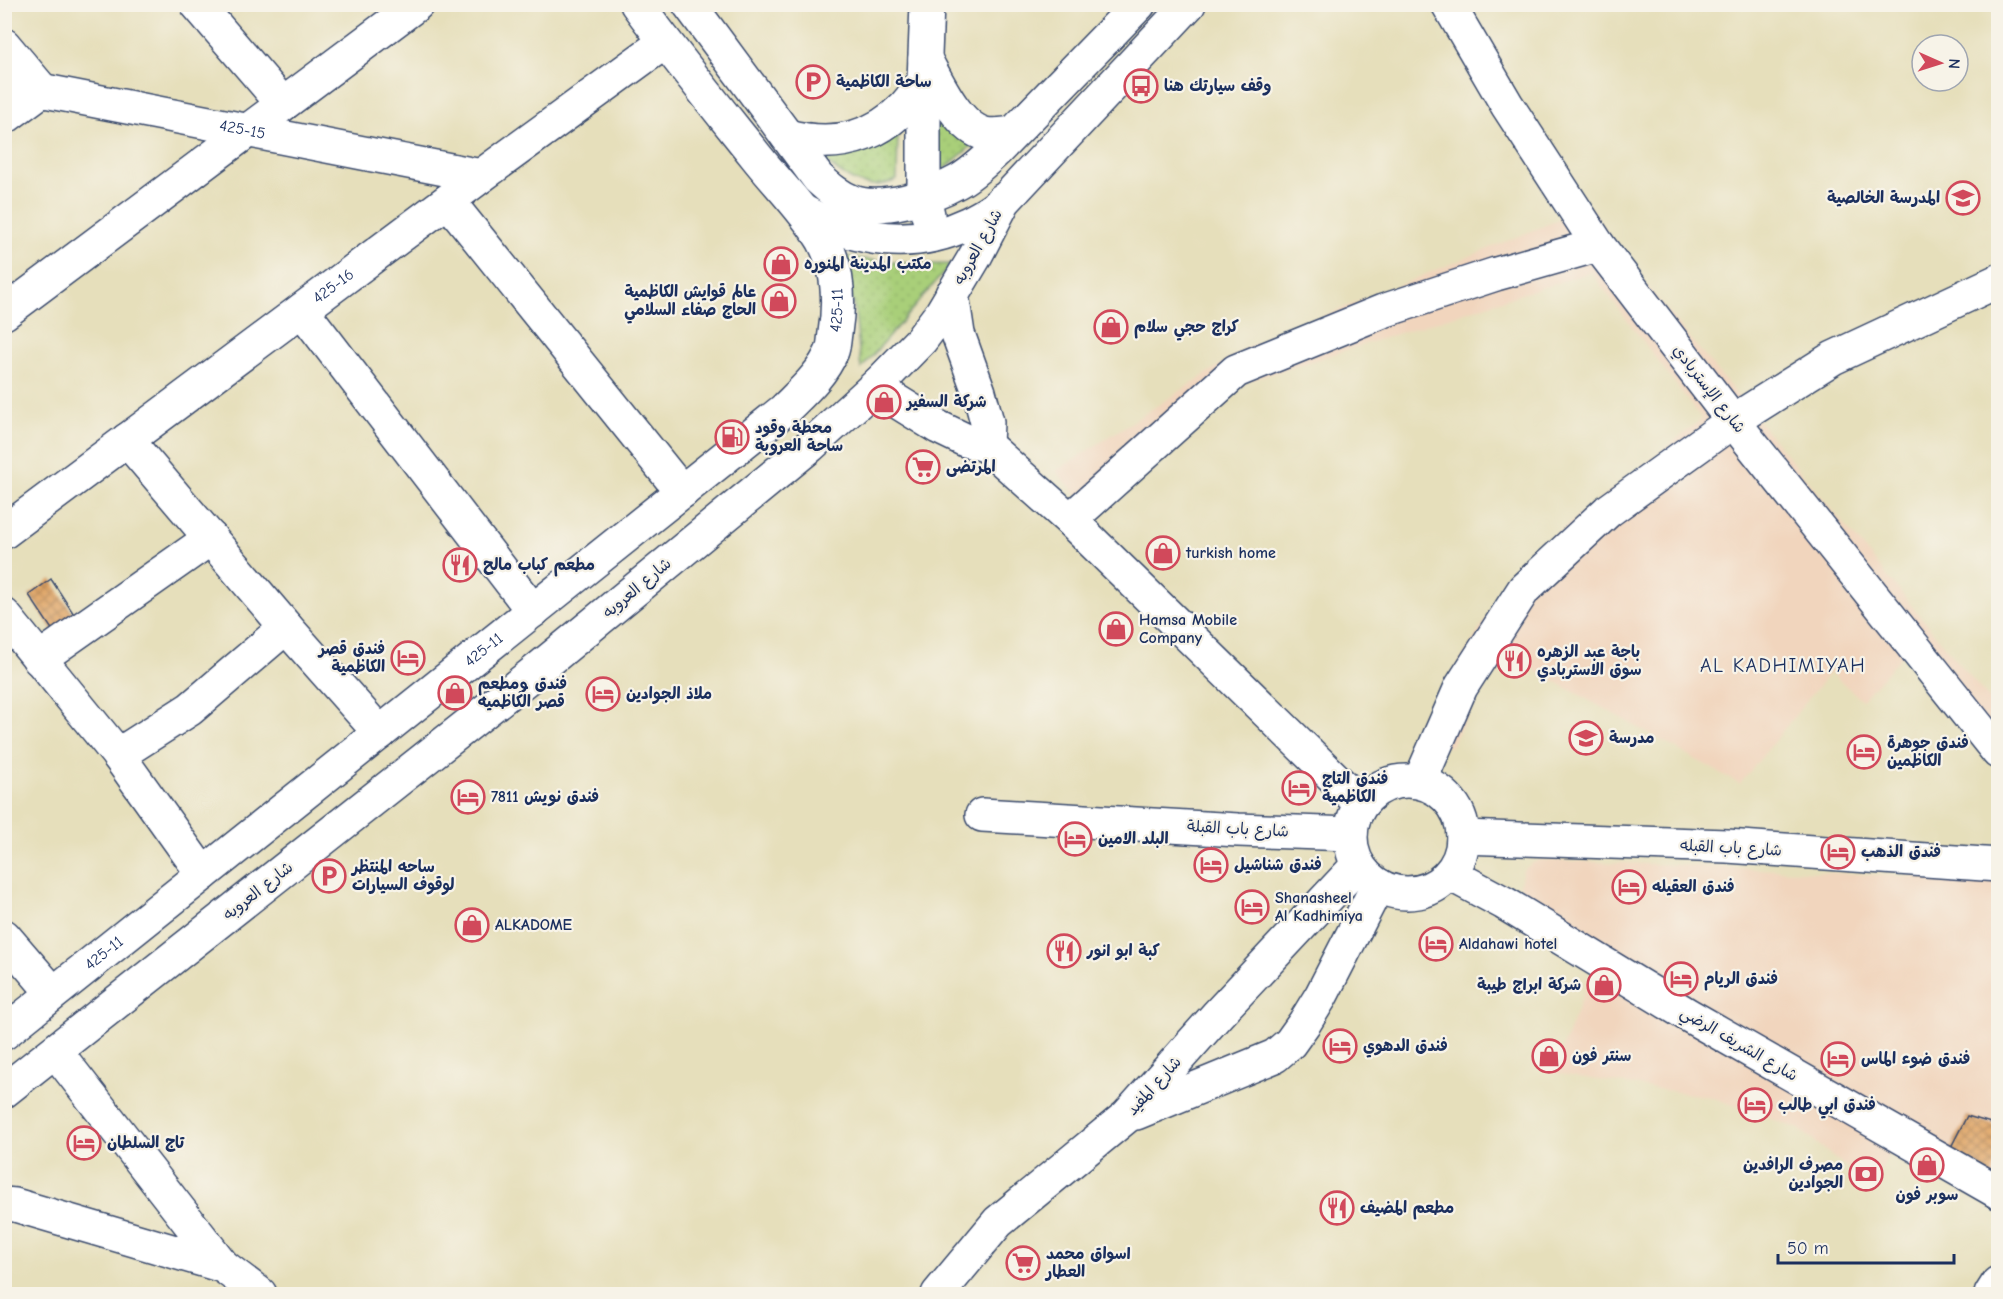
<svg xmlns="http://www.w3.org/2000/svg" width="2003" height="1299" font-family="'Comic Neue','Playpen Sans Arabic',sans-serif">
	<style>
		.built { fill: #f1d5bd }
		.grass { fill: url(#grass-dots); stroke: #627f6c; stroke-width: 1.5 }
		.building { fill: url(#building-cross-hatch) }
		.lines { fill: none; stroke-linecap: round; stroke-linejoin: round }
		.minor-casing { stroke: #39496c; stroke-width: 36 }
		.minor { stroke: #fff; stroke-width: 33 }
		.labels { text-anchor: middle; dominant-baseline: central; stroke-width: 4.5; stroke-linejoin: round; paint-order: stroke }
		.poi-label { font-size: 16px; font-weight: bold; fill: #1b2f5e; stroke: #f7f3e8; text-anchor: start }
		.street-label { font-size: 16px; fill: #1b2f5e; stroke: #f7f3e8 }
		.quarter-label { font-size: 20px; letter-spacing: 1.5px; fill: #1b2f5e; stroke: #f7f3e8 }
	</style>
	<defs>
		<pattern id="grass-dots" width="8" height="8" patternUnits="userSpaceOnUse" patternTransform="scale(1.5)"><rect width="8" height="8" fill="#a9cf79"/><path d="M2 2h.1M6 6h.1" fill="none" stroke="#91b26b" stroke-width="1.8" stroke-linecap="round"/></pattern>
		<pattern id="building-cross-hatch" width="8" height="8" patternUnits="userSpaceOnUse" patternTransform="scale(1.5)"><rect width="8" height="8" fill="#dfa362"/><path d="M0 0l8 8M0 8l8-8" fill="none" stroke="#b48554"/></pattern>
	</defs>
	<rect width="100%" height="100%" fill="#f7f3e8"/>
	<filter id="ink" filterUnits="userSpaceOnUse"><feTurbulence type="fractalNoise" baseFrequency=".0167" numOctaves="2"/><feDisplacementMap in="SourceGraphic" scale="12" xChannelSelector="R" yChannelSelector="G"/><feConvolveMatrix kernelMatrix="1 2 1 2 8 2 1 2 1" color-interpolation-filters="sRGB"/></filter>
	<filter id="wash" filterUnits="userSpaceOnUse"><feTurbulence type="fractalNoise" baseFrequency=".008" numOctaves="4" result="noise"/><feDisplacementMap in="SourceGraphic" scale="24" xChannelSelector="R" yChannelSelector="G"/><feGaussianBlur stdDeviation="1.35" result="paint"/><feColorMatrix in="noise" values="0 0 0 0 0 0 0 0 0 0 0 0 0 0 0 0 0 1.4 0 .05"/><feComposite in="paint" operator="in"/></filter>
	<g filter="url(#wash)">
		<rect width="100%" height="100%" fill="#e6dfbb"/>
		<g class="built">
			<polygon points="1590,207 1625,260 1998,710 1998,764 1904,653 1862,700 1830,672 1740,784 1504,653 1450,747 1416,734 1486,619 1520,573 1550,539 1702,419 1591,272 1233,386 1096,517 1056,471 1248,347"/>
			<polygon points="1539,860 1675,865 1997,881 1998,883 1998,1184 1902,1129 1872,1188 1799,1129 1711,1097 1553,1073 1601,948 1524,897 1520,884 1523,870 1531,864"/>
		</g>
		<g class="grass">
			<polygon points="934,88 981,138 931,180"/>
			<path d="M898,128L897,180C864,194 847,178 821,158L841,155Z"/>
			<path d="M841,255C879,263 913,265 951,264L861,369L855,311Z"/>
		</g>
		<g id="blocks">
			<g class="building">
				<polygon points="51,579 79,622 57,637 29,595"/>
				<polygon points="1967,1116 1998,1125 1998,1141 1992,1181 1947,1155"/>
			</g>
		</g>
	</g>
	<g filter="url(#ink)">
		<use href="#blocks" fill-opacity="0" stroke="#39496c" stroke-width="1.5"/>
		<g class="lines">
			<g class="minor-casing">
				<g id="minor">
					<polyline points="197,4 283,104"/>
					<path d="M689,4L818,178C829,188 839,197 853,202C881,212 932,196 957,182C972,174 985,161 997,150L1139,4"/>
					<polyline points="927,4 924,81 924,196 928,215"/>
					<polyline points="1448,4 1507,105 1598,245 1733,421 1998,752"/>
					<polyline points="4,45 42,90 4,118"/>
					<path d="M925,59C937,81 958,128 985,134C994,136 1004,134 1013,133"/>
					<path id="s1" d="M4,83L481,176"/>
					<path d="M787,136C845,151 892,133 924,81"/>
					<polyline points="448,201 682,492"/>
					<path d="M804,212C856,241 913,250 969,223C981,217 995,210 1003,200"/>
					<polyline points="952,294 958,334 979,392 987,422 986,445"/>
					<polyline points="302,310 533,611"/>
					<polyline points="4,313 417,4"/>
					<polyline points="879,383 893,399 938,427 965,440 986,445 1070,520 1361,804"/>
					<polyline points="127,440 286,627 380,733"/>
					<polyline points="1070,520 1236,371 1383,311 1496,274 1598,245"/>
					<path id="s2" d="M4,532L481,176L665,42"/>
					<polyline points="4,615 118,755 203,874"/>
					<polyline points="39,659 211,538"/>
					<polyline points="118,755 190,709 286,627"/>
					<circle cx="1407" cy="837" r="56"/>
					<polyline points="1420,781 1461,687 1524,589 1608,511 1733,421 1833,358 1998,281"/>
					<polyline points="982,815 1238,830 1351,834"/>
					<polyline points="1463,837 1727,846 1998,865"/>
					<polyline points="1450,874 1504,903 1688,1015 1998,1192"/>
					<polyline points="4,936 53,993"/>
					<path id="s3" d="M4,1033L784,410C802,392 822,375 832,351C834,346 834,339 835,333C840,301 839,269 823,240C804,209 777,183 755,155C715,105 675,56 637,4"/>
					<polyline points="60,1057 223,1266 260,1294"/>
					<polyline points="4,1091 536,671 810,446 879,383 921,340 942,312 976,255 1004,201 1189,4"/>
					<polyline points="1136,1113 1275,1056 1290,1043 1305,1022 1321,996 1378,885"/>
					<polyline points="4,1204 15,1205 223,1266"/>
					<polyline points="938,1294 998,1222 1127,1116 1218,1014 1358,865"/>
					<polyline points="1991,1294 1998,1283"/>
				</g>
			</g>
			<use href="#minor" class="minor"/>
		</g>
	</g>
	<defs>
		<g id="parking-ring" transform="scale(1.725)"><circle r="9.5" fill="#f7f3e8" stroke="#d1495b" stroke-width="1.5"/><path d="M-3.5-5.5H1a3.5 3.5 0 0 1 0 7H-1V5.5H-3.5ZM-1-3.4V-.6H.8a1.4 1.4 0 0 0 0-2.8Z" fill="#d1495b"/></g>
		<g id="bus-ring" transform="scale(1.725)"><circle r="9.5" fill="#f7f3e8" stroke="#d1495b" stroke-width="1.5"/><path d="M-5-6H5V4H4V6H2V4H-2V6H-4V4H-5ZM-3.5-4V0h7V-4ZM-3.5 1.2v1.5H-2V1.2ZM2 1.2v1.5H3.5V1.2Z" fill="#d1495b"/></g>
		<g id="school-ring" transform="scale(1.725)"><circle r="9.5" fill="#f7f3e8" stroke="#d1495b" stroke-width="1.5"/><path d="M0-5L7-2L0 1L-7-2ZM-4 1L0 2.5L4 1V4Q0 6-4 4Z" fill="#d1495b"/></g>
		<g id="shop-ring" transform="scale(1.725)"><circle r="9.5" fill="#f7f3e8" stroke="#d1495b" stroke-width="1.5"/><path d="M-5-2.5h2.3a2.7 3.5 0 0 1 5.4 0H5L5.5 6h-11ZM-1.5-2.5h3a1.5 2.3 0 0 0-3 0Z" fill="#d1495b"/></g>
		<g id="fuel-ring" transform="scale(1.725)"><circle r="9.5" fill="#f7f3e8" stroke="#d1495b" stroke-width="1.5"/><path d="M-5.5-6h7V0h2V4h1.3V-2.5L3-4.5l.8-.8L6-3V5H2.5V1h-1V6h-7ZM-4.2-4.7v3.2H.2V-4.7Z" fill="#d1495b"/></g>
		<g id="supermarket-ring" transform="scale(1.725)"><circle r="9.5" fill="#f7f3e8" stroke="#d1495b" stroke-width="1.5"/><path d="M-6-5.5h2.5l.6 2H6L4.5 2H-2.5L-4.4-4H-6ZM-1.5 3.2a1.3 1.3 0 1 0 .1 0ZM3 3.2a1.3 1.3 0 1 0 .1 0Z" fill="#d1495b"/></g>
		<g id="restaurant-ring" transform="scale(1.725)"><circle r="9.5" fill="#f7f3e8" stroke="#d1495b" stroke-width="1.5"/><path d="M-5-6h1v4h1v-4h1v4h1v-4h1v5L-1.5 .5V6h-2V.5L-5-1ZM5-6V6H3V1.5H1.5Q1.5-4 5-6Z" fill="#d1495b"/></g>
		<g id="hotel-ring" transform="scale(1.725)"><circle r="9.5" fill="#f7f3e8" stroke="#d1495b" stroke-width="1.5"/><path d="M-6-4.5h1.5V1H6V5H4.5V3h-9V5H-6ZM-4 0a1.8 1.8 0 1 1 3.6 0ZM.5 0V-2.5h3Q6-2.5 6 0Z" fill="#d1495b"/></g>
		<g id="bank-ring" transform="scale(1.725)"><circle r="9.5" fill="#f7f3e8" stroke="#d1495b" stroke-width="1.5"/><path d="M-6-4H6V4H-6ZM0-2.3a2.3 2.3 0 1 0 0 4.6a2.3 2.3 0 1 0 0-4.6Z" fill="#d1495b"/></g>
	</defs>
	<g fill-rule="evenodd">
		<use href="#parking-ring" x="813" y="82"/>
		<use href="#bus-ring" x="1141" y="86"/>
		<use href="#school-ring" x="1963" y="198"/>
		<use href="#shop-ring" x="781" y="264"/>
		<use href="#shop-ring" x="779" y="301"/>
		<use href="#shop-ring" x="1111" y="327"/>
		<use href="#shop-ring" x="884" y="402"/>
		<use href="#fuel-ring" x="732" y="437"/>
		<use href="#supermarket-ring" x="923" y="467"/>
		<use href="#shop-ring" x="1163" y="553"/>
		<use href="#restaurant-ring" x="460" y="565"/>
		<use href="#shop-ring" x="1116" y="629"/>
		<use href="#hotel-ring" x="408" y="658"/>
		<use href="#restaurant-ring" x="1514" y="661"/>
		<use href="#shop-ring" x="455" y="693"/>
		<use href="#hotel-ring" x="603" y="694"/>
		<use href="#school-ring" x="1586" y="738"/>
		<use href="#hotel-ring" x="1864" y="752"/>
		<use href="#hotel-ring" x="1299" y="788"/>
		<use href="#hotel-ring" x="468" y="797"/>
		<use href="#hotel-ring" x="1075" y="839"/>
		<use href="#hotel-ring" x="1838" y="852"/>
		<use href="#hotel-ring" x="1211" y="865"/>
		<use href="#parking-ring" x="329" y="876"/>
		<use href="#hotel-ring" x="1629" y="887"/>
		<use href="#hotel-ring" x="1252" y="907"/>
		<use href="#shop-ring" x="472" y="925"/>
		<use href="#hotel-ring" x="1436" y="944"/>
		<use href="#restaurant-ring" x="1064" y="951"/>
		<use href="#hotel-ring" x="1681" y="979"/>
		<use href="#shop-ring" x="1604" y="985"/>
		<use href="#hotel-ring" x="1340" y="1046"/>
		<use href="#shop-ring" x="1549" y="1056"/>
		<use href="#hotel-ring" x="1838" y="1059"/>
		<use href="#hotel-ring" x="1755" y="1105"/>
		<use href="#hotel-ring" x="84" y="1143"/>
		<use href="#shop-ring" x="1927" y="1165"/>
		<use href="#bank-ring" x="1866" y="1174"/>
		<use href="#restaurant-ring" x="1337" y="1208"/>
		<use href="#supermarket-ring" x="1023" y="1263"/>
	</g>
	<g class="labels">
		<g class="poi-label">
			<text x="836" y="82">ساحة الكاظمية</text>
			<text x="1164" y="86">وقف سيارتك هنا</text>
			<text x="1940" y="198" text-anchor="end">المدرسة الخالصية</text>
			<text x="804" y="264">مكتب المدينة المنوره</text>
			<text x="756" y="292" text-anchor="end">عالم قوايش الكاظمية<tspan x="756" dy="18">الحاج صفاء السلامي</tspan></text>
			<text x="1134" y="327">كراج حجي سلام</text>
			<text x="907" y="402">شركة السفير</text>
			<text x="755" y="428">محطة وقود<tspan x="755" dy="18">ساحة العروبة</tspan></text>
			<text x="946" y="467">المرتضى</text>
			<text x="1186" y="553">turkish home</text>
			<text x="483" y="565">مطعم كباب مالح</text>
			<text x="1139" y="620">Hamsa Mobile<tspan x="1139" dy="18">Company</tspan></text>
			<text x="385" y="649" text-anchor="end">فندق قصر<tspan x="385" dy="18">الكاظمية</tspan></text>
			<text x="1537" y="652">باجة عبد الزهره<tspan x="1537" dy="18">سوق الاستربادي</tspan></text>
			<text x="478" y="684">فندق ومطعم<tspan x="478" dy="18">قصر الكاظميه</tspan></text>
			<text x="626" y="694">ملاذ الجوادين</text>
			<text x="1609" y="738">مدرسة</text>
			<text x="1887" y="743">فندق جوهرة<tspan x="1887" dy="18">الكاظمين</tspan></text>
			<text x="1322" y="779">فندق التاج<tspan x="1322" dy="18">الكاظمية</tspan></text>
			<text x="491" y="797">فندق نويش 7811</text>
			<text x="1098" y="839">البلد الامين</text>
			<text x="1861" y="852">فندق الذهب</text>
			<text x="1234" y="865">فندق شناشيل</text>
			<text x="352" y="867">ساحه المنتظر<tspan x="352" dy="18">لوقوف السيارات</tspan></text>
			<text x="1652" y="887">فندق العقيله</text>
			<text x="1275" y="898">Shanasheel<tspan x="1275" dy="18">Al Kadhimiya</tspan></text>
			<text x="495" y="925">ALKADOME</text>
			<text x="1459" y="944">Aldahawi hotel</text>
			<text x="1087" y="951">كبة ابو انور</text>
			<text x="1704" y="979">فندق الريام</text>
			<text x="1581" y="985" text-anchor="end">شركة ابراج طيبة</text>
			<text x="1363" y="1046">فندق الدهوي</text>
			<text x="1572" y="1056">سنتر فون</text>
			<text x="1861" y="1059">فندق ضوء الماس</text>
			<text x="1778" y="1105">فندق ابي طالب</text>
			<text x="107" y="1143">تاج السلطان</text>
			<text x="1843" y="1165" text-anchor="end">مصرف الرافدين<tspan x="1843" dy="18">الجوادين</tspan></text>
			<text x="1927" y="1195" text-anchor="middle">سوبر فون</text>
			<text x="1360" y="1208">مطعم المضيف</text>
			<text x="1046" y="1254">اسواق محمد<tspan x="1046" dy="18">العطار</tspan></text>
		</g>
		<g class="street-label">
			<text stroke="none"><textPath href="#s1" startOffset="243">425-15</textPath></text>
			<text transform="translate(978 247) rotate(-61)">شارع العروبه</text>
			<text stroke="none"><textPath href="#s2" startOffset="411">425-16</textPath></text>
			<text stroke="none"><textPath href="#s3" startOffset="1116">425-11</textPath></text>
			<text transform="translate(1709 389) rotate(52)">شارع الإستربادي</text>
			<text transform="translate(637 588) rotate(-40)">شارع العروبه</text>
			<text stroke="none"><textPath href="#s3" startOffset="614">425-11</textPath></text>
			<text transform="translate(1238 829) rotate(3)">شارع باب القبلة</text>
			<text transform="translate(1731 848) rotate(3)">شارع باب القبله</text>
			<text transform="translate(258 891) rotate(-38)">شارع العروبه</text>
			<text stroke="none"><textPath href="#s3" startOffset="128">425-11</textPath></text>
			<text transform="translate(1739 1044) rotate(30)">شارع الشريف الرضي</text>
			<text transform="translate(1154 1086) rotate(-48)">شارع المفيد</text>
		</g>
		<g class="quarter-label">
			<text x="1783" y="665">AL KADHIMIYAH</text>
		</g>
	</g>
	<rect width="2003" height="1299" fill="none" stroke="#f7f3e8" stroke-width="24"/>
	<g transform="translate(1940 63) rotate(93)"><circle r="28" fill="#f7f3e8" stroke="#9fa5b1" stroke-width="1.5"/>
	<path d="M0-4.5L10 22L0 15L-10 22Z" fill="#d1495b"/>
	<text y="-9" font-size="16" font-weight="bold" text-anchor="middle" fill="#1b2f5e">N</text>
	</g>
	<path d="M1778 1254v9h176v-9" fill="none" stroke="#1b2f5e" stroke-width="3"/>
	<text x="1787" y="1254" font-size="18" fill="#1b2f5e" stroke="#f7f3e8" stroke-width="4.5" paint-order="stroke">50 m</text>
</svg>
